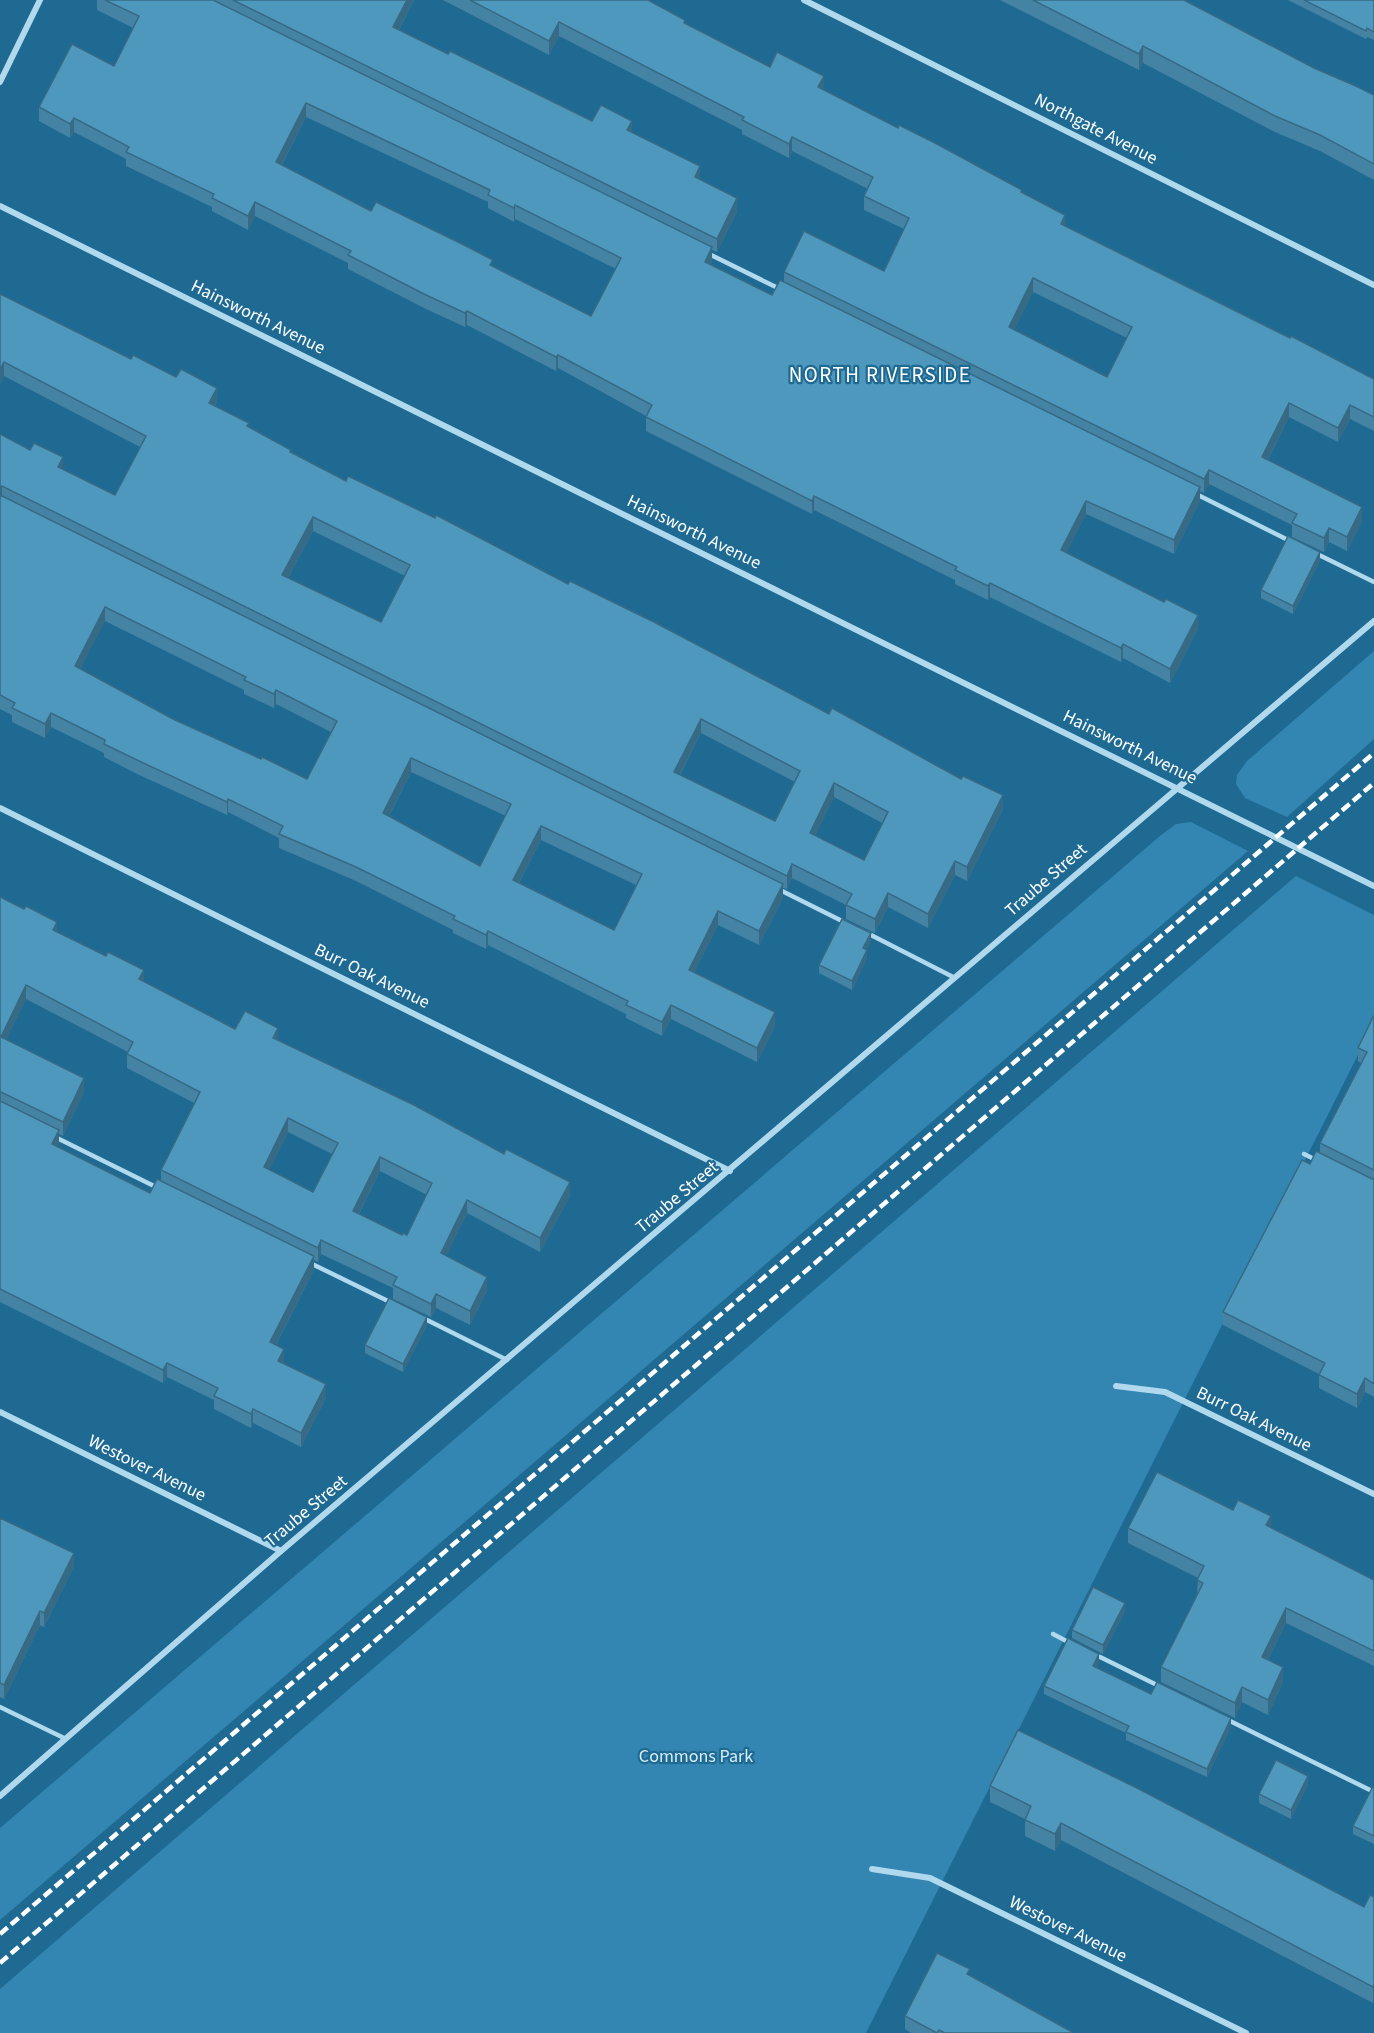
<svg xmlns="http://www.w3.org/2000/svg" width="1374" height="2033" font-family="'Source Sans 3',sans-serif">
	<style>
		.green { fill: #3286b1 }
		.lines { fill: none; stroke-linecap: round; stroke-linejoin: round }
		.service { stroke: #b1d9ee; stroke-width: 4.5 }
		.minor { stroke: #b1d9ee; stroke-width: 6 }
		.rail { stroke: #fff; stroke-width: 4.5; stroke-dasharray: 10 4.5; stroke-linecap: butt }
		.wall { fill: #4483a3; fill-rule: evenodd }
		.shaded-wall { fill: #376a84 }
		.building { fill: #4f98bd; stroke: #376a84; stroke-width: 1.5; fill-rule: evenodd }
		.labels { text-anchor: middle; dominant-baseline: central; stroke-width: 4.5; stroke-linejoin: round; paint-order: stroke }
		.street-label { font-size: 18px; fill: #fff; stroke: #1e6a93 }
		.park-label { font-size: 18px; fill: #d7eefa; stroke: #1e6a93 }
		.quarter-label { font-size: 21px; letter-spacing: 1.5px; fill: #fff; stroke: #1e6a93 }
	</style>
	<rect width="100%" height="100%" fill="#1e6a93"/>
	<g class="green">
		<polygon points="1374,651 1374,739 1287,817 1245,798 1236,784 1237,775 1247,761"/>
		<polygon points="1191,822 1248,851 0,1920 0,1828 1160,836 1176,824"/>
		<polygon points="1296,876 1374,915 1374,1023 866,2033 0,2033 0,1989"/>
	</g>
	<g class="lines">
		<g class="service">
			<polyline points="709,254 782,290"/>
			<polyline points="1196,494 1290,541"/>
			<polyline points="1317,554 1374,582"/>
			<polyline points="778,889 846,923"/>
			<polyline points="867,933 955,978"/>
			<polyline points="55,1137 158,1188"/>
			<polyline points="1304,1154 1318,1161"/>
			<polyline points="308,1262 392,1303"/>
			<polyline points="421,1317 507,1360"/>
			<polyline points="1053,1634 1072,1644"/>
			<polyline points="1096,1655 1161,1687"/>
			<polyline points="0,1707 66,1739"/>
			<polyline points="1228,1720 1374,1792"/>
		</g>
		<g class="minor">
			<polyline points="804,0 1374,285"/>
			<polyline points="0,82 40,0"/>
			<polyline points="0,206 1374,886"/>
			<polyline points="0,808 730,1171"/>
			<polyline points="1116,1386 1165,1392 1374,1494"/>
			<polyline points="0,1412 281,1551"/>
			<polyline points="0,1796 281,1551 1374,621"/>
			<polyline points="872,1869 930,1878 1246,2033"/>
		</g>
		<g class="rail">
			<polyline points="0,1934 1374,753"/>
			<polyline points="0,1963 1374,783"/>
		</g>
	</g>
	<g class="wall">
		<path d="M97,0H414L399,30L448,54L592,121L632,132L700,180L737,212L717,252L712,250V260L710,265L772,295L784,282V272L884,271L904,229L864,210V196L868,189L792,151L789,158L742,134V130L559,36L549,55L443,0H648L685,24L770,67L824,90H823L1022,193L1065,226L1374,379V431L1350,419L1338,442L1289,417L1268,460L1362,521L1347,551L1329,542L1324,552L1292,537V525L1209,484L1204,493L1200,491V501L1174,554L1086,514L1066,553L1198,629L1170,683L1123,658L1121,662L990,597L988,600L955,584V580L814,510L812,514L646,431V416L558,368L556,371L467,325L465,327L424,308L348,269V263L255,216L248,230L212,211V207L126,166V159L74,132L70,138L39,121V107L114,66L133,28L97,10ZM306,117L488,202V208L514,222L515,219L616,269L591,316L493,266L371,211L282,165ZM1033,292L1127,338L1107,377L1014,330Z"/>
		<polygon points="1000,0 1184,0 1314,68 1374,95 1374,180 1320,151 1275,132 1143,63 1139,70"/>
		<polygon points="1288,0 1374,0 1374,40 1367,37 1366,39"/>
		<path d="M0,294L217,401L215,406L249,427L291,452L346,481L568,584L1003,809L967,881L955,875L928,928L888,907L875,933L846,919V905L792,878L787,889L783,888V898L759,945L718,925L694,973L775,1026L757,1062L671,1019L662,1036L626,1018V1014L488,945L486,949L453,933V930L356,881L279,848V838L228,812L227,815L137,774L104,757V753L51,727L45,738L12,722V715L0,709V434L63,469L115,495L140,447L4,376L0,384ZM313,531L405,576L381,622L288,578ZM105,621L244,690V694L274,708L276,704L331,732L307,779L261,759L173,719L80,669ZM701,733L795,782L775,821L680,775ZM411,772L506,816L480,866L389,816ZM834,797L882,823L864,860L815,836ZM541,840L636,885L614,930L519,883Z"/>
		<polygon points="1320,560 1293,614 1261,598 1261,590"/>
		<path d="M0,897L57,932L144,982L235,1029L278,1040L570,1196L540,1252L467,1213L446,1256L487,1291L470,1325L436,1308L431,1317L393,1299V1288L321,1254L318,1262L314,1260V1270L276,1345L283,1363L326,1398L301,1447L253,1423L251,1428L214,1409V1400L167,1377L163,1383L0,1302ZM26,999L128,1052L127,1054V1068L194,1103L161,1170V1180L150,1193L57,1147L59,1144V1134L63,1136L84,1092L6,1040ZM288,1132L332,1154L313,1192L269,1170ZM380,1171L427,1195L407,1235H402L359,1214Z"/>
		<polygon points="871,941 866,950 867,958 852,990 819,973 819,965"/>
		<polygon points="1374,1015 1374,1397 1365,1392 1357,1408 1319,1388 1319,1374 1223,1325 1223,1312 1310,1164 1320,1153 1320,1143 1361,1063 1358,1061 1358,1048"/>
		<polygon points="427,1325 403,1372 365,1353 365,1345"/>
		<polygon points="1233,1510 1271,1528 1374,1580 1374,1666 1286,1623 1268,1660 1283,1682 1268,1715 1242,1702 1235,1718 1161,1682 1161,1667 1197,1594 1198,1578 1128,1543 1128,1528"/>
		<polygon points="0,1518 74,1566 44,1627 40,1625 4,1699 0,1697"/>
		<polygon points="1125,1611 1103,1654 1072,1638 1072,1630"/>
		<polygon points="1099,1662 1096,1668 1151,1694 1231,1727 1207,1777 1126,1740 1126,1733 1044,1694 1044,1686"/>
		<polygon points="1308,1784 1291,1819 1259,1803 1259,1794"/>
		<polygon points="990,1786 1364,1907 1374,1897 1373,2003 1061,1840 1055,1851 1025,1836 1025,1819 990,1802"/>
		<polygon points="1374,1787 1374,1844 1353,1834 1353,1826"/>
		<polygon points="970,1975 1074,2033 911,2033 905,2029 905,2016"/>
	</g>
	<g class="shaded-wall">
		<polygon points="407,0 414,0 393,41 393,27"/>
		<polygon points="559,22 559,36 549,55 549,41"/>
		<polygon points="1143,46 1143,63 1139,70 1139,54"/>
		<polygon points="824,76 824,90 818,101 818,87"/>
		<polygon points="306,103 306,117 276,176 276,162"/>
		<polygon points="74,118 74,132 70,138 70,124"/>
		<polygon points="632,121 632,135 627,130"/>
		<polygon points="792,137 792,151 789,158 789,144"/>
		<polygon points="700,166 700,180 695,177"/>
		<polygon points="737,198 737,212 717,252 717,239"/>
		<polygon points="255,202 255,216 248,230 248,216"/>
		<polygon points="515,205 515,219 514,222 514,208"/>
		<polygon points="1065,215 1065,229 1061,224"/>
		<polygon points="712,247 712,260 705,276 705,262"/>
		<polygon points="1033,278 1033,292 1009,341 1009,327"/>
		<polygon points="467,311 467,325 465,327 465,313"/>
		<polygon points="558,355 558,368 556,371 556,357"/>
		<polygon points="4,362 4,376 0,384 0,370"/>
		<polygon points="217,388 217,401 209,416 209,403"/>
		<polygon points="1289,403 1289,417 1262,471 1262,457"/>
		<polygon points="1350,405 1350,419 1338,442 1338,428"/>
		<polygon points="63,457 63,471 58,467"/>
		<polygon points="1209,470 1209,484 1204,493 1204,479"/>
		<polygon points="2,486 2,500 0,501 0,487"/>
		<polygon points="1200,487 1200,501 1174,554 1174,540"/>
		<polygon points="814,496 814,510 812,514 812,501"/>
		<polygon points="1086,501 1086,514 1061,564 1061,550"/>
		<polygon points="1362,507 1362,521 1347,551 1347,537"/>
		<polygon points="313,517 313,531 282,589 282,575"/>
		<polygon points="1329,528 1329,542 1324,552 1324,538"/>
		<polygon points="1320,552 1320,560 1293,614 1293,606"/>
		<polygon points="990,583 990,597 988,600 988,586"/>
		<polygon points="105,607 105,621 75,680 75,666"/>
		<polygon points="1198,615 1198,629 1170,683 1170,669"/>
		<polygon points="1123,644 1123,658 1121,662 1121,648"/>
		<polygon points="276,690 276,704 274,708 274,694"/>
		<polygon points="51,713 51,727 45,738 45,724"/>
		<polygon points="701,719 701,733 674,786 674,772"/>
		<polygon points="411,758 411,772 383,827 383,813"/>
		<polygon points="834,783 834,797 810,847 810,833"/>
		<polygon points="1003,795 1003,809 967,881 967,867"/>
		<polygon points="228,799 228,812 227,815 227,802"/>
		<polygon points="541,826 541,840 513,894 513,880"/>
		<polygon points="955,861 955,875 928,928 928,914"/>
		<polygon points="792,864 792,878 787,889 787,876"/>
		<polygon points="783,884 783,898 759,945 759,931"/>
		<polygon points="888,893 888,907 875,933 875,919"/>
		<polygon points="718,911 718,925 689,984 689,970"/>
		<polygon points="57,922 57,935 53,930"/>
		<polygon points="488,931 488,945 486,949 486,935"/>
		<polygon points="871,933 871,941 863,956 863,948"/>
		<polygon points="867,950 867,958 852,990 852,981"/>
		<polygon points="144,970 144,984 139,979"/>
		<polygon points="26,985 26,999 1,1051 1,1037"/>
		<polygon points="671,1005 671,1019 662,1036 662,1022"/>
		<polygon points="775,1012 775,1026 757,1062 757,1048"/>
		<polygon points="278,1028 278,1042 273,1038"/>
		<polygon points="84,1078 84,1092 63,1136 63,1122"/>
		<rect x="0" y="1092" width="1" height="14"/>
		<polygon points="288,1118 288,1132 264,1181 264,1167"/>
		<polygon points="59,1130 59,1144 52,1158 52,1144"/>
		<polygon points="380,1157 380,1171 353,1225 353,1211"/>
		<polygon points="570,1182 570,1196 540,1252 540,1238"/>
		<polygon points="467,1200 467,1213 441,1267 441,1253"/>
		<polygon points="321,1240 321,1254 318,1262 318,1248"/>
		<polygon points="314,1256 314,1270 270,1356 270,1342"/>
		<polygon points="487,1277 487,1291 470,1325 470,1311"/>
		<polygon points="436,1294 436,1308 431,1317 431,1304"/>
		<polygon points="427,1317 427,1325 403,1372 403,1364"/>
		<polygon points="284,1349 284,1362 278,1374 278,1361"/>
		<polygon points="167,1363 167,1377 163,1383 163,1370"/>
		<polygon points="1365,1378 1365,1392 1357,1408 1357,1394"/>
		<polygon points="326,1384 326,1398 301,1447 301,1433"/>
		<polygon points="253,1409 253,1423 251,1428 251,1414"/>
		<polygon points="1271,1516 1271,1531 1266,1525"/>
		<polygon points="74,1553 74,1566 44,1627 44,1613"/>
		<polygon points="1125,1603 1125,1611 1103,1654 1103,1645"/>
		<polygon points="1286,1608 1286,1623 1262,1672 1262,1657"/>
		<polygon points="40,1611 40,1625 4,1699 4,1685"/>
		<polygon points="1099,1654 1099,1662 1093,1675 1093,1666"/>
		<polygon points="1283,1667 1283,1682 1268,1715 1268,1700"/>
		<polygon points="1242,1687 1242,1702 1235,1718 1235,1703"/>
		<polygon points="1231,1718 1231,1727 1207,1777 1207,1769"/>
		<polygon points="1308,1776 1308,1784 1291,1819 1291,1810"/>
		<polygon points="1061,1823 1061,1840 1055,1851 1055,1834"/>
		<polygon points="1374,1984 1374,2000 1373,2003 1373,1987"/>
	</g>
	<g class="building">
		<path d="M105,0H213L712,247L705,262L772,295L780,280L1200,487L1174,540L1086,501L1061,550L1164,602L1166,599L1198,615L1170,669L1123,644L1121,648L990,583L988,586L955,570L957,567L814,496L812,501L646,417L652,405L558,355L556,357L467,311L465,313L424,294L348,255L351,251L255,202L248,216L212,198L214,194L126,152L129,147L74,118L70,124L39,107L72,44L114,66L139,16ZM306,103L490,190L488,195L514,208L515,205L621,258L591,316L490,265L493,260L460,243L376,202L371,211L276,162Z"/>
		<polygon points="233,0 407,0 393,27 448,54 450,51 592,121 601,105 632,121 627,130 700,166 695,177 737,198 717,239"/>
		<path d="M470,0H648L685,20L684,23L770,67L777,52L824,76L818,87L898,128L899,125L935,143L1022,190L1021,192L1065,215L1061,224L1290,338L1291,336L1374,379V417L1350,405L1338,428L1289,403L1262,457L1362,507L1347,537L1329,528L1324,538L1292,523L1297,514L1209,470L1204,479L784,272L804,231L884,271L909,218L864,196L873,177L792,137L789,144L742,120L744,117L559,22L549,41ZM1033,278L1132,327L1107,377L1009,327Z"/>
		<polygon points="1033,0 1184,0 1314,68 1358,87 1374,95 1374,164 1320,135 1275,116 1143,46 1139,54"/>
		<polygon points="1304,0 1374,0 1374,32 1367,28 1366,31"/>
		<path d="M0,294L131,359L133,355L176,377L181,369L217,388L209,403L249,423L247,426L291,450L290,452L346,481L348,476L435,518L436,515L568,584L570,581L654,622L829,714L832,708L961,779L963,776L1003,795L967,867L955,861L928,914L888,893L875,919L846,905L852,894L792,864L787,876L2,486L0,487V434L30,450L34,443L63,457L58,467L115,495L146,436L4,362L0,370ZM313,517L410,565L381,622L282,575ZM701,719L800,771L775,821L674,772ZM834,783L888,812L864,860L810,833Z"/>
		<path d="M0,495L783,884L759,931L718,911L689,970L775,1012L757,1048L671,1005L662,1022L626,1005L628,1001L488,931L486,935L453,919L455,916L356,867L279,834L283,826L228,799L227,802L137,760L104,744L105,740L51,713L45,724L12,708L15,703L0,695ZM105,607L246,677L244,680L274,694L276,690L337,721L307,779L262,757L261,759L173,719L75,666ZM411,758L511,804L480,866L383,813ZM541,826L642,874L614,930L513,880Z"/>
		<polygon points="1288,536 1320,552 1293,606 1261,590"/>
		<path d="M0,897L24,909L26,906L57,922L53,930L106,956L108,952L144,970L139,979L235,1029L245,1011L278,1028L273,1038L414,1105L504,1154L506,1149L570,1182L540,1238L467,1200L441,1253L487,1277L470,1311L436,1294L431,1304L393,1285L397,1277L321,1240L318,1248L161,1170L200,1092L127,1054L133,1042L26,985L1,1037L84,1078L63,1122L1,1092H0ZM288,1118L338,1143L313,1192L264,1167ZM380,1157L432,1183L407,1235L403,1233L402,1235L353,1211Z"/>
		<polygon points="842,919 871,933 863,948 867,950 852,981 819,965"/>
		<polygon points="1374,1015 1374,1170 1320,1143 1367,1052 1358,1048"/>
		<polygon points="0,1101 59,1130 52,1144 150,1193 157,1179 314,1256 270,1342 284,1349 278,1361 326,1384 301,1433 253,1409 251,1414 214,1396 218,1388 167,1363 163,1370 0,1289"/>
		<polygon points="1316,1151 1372,1179 1374,1178 1374,1384 1365,1378 1357,1394 1319,1375 1325,1363 1223,1312 1302,1160 1310,1164"/>
		<polygon points="389,1298 427,1317 403,1364 365,1345"/>
		<polygon points="1157,1472 1233,1510 1238,1500 1271,1516 1266,1525 1374,1580 1374,1651 1286,1608 1262,1657 1283,1667 1268,1700 1242,1687 1235,1703 1161,1667 1203,1583 1197,1580 1204,1566 1128,1528"/>
		<polygon points="0,1518 74,1553 44,1613 40,1611 4,1685 0,1683"/>
		<polygon points="1093,1587 1125,1603 1103,1645 1072,1630"/>
		<polygon points="1068,1638 1099,1654 1093,1666 1151,1694 1157,1682 1231,1718 1207,1769 1126,1732 1129,1726 1044,1686"/>
		<polygon points="1018,1730 1139,1789 1364,1907 1370,1895 1374,1897 1374,1984 1373,1987 1061,1823 1055,1834 1025,1820 1031,1806 990,1786"/>
		<polygon points="1276,1760 1308,1776 1291,1810 1259,1794"/>
		<polygon points="1374,1787 1374,1836 1353,1826 1372,1788"/>
		<polygon points="937,1953 970,1969 967,1974 1074,2033 945,2033 939,2030 937,2033 905,2016"/>
	</g>
	<g class="labels">
		<g class="street-label">
			<text transform="translate(1096 129) rotate(27)">Northgate Avenue</text>
			<text transform="translate(258 317) rotate(26)">Hainsworth Avenue</text>
			<text transform="translate(694 532) rotate(26)">Hainsworth Avenue</text>
			<text transform="translate(1130 747) rotate(26)">Hainsworth Avenue</text>
			<text transform="translate(1046 880) rotate(-41)">Traube Street</text>
			<text transform="translate(372 976) rotate(26)">Burr Oak Avenue</text>
			<text transform="translate(677 1197) rotate(-40)">Traube Street</text>
			<text transform="translate(1254 1419) rotate(26)">Burr Oak Avenue</text>
			<text transform="translate(147 1468) rotate(26)">Westover Avenue</text>
			<text transform="translate(306 1511) rotate(-40)">Traube Street</text>
			<text transform="translate(1068 1929) rotate(26)">Westover Avenue</text>
		</g>
		<g class="park-label">
			<text x="696" y="1756">Commons Park</text>
		</g>
		<g class="quarter-label">
			<text x="880" y="375">NORTH RIVERSIDE</text>
		</g>
	</g>
</svg>
